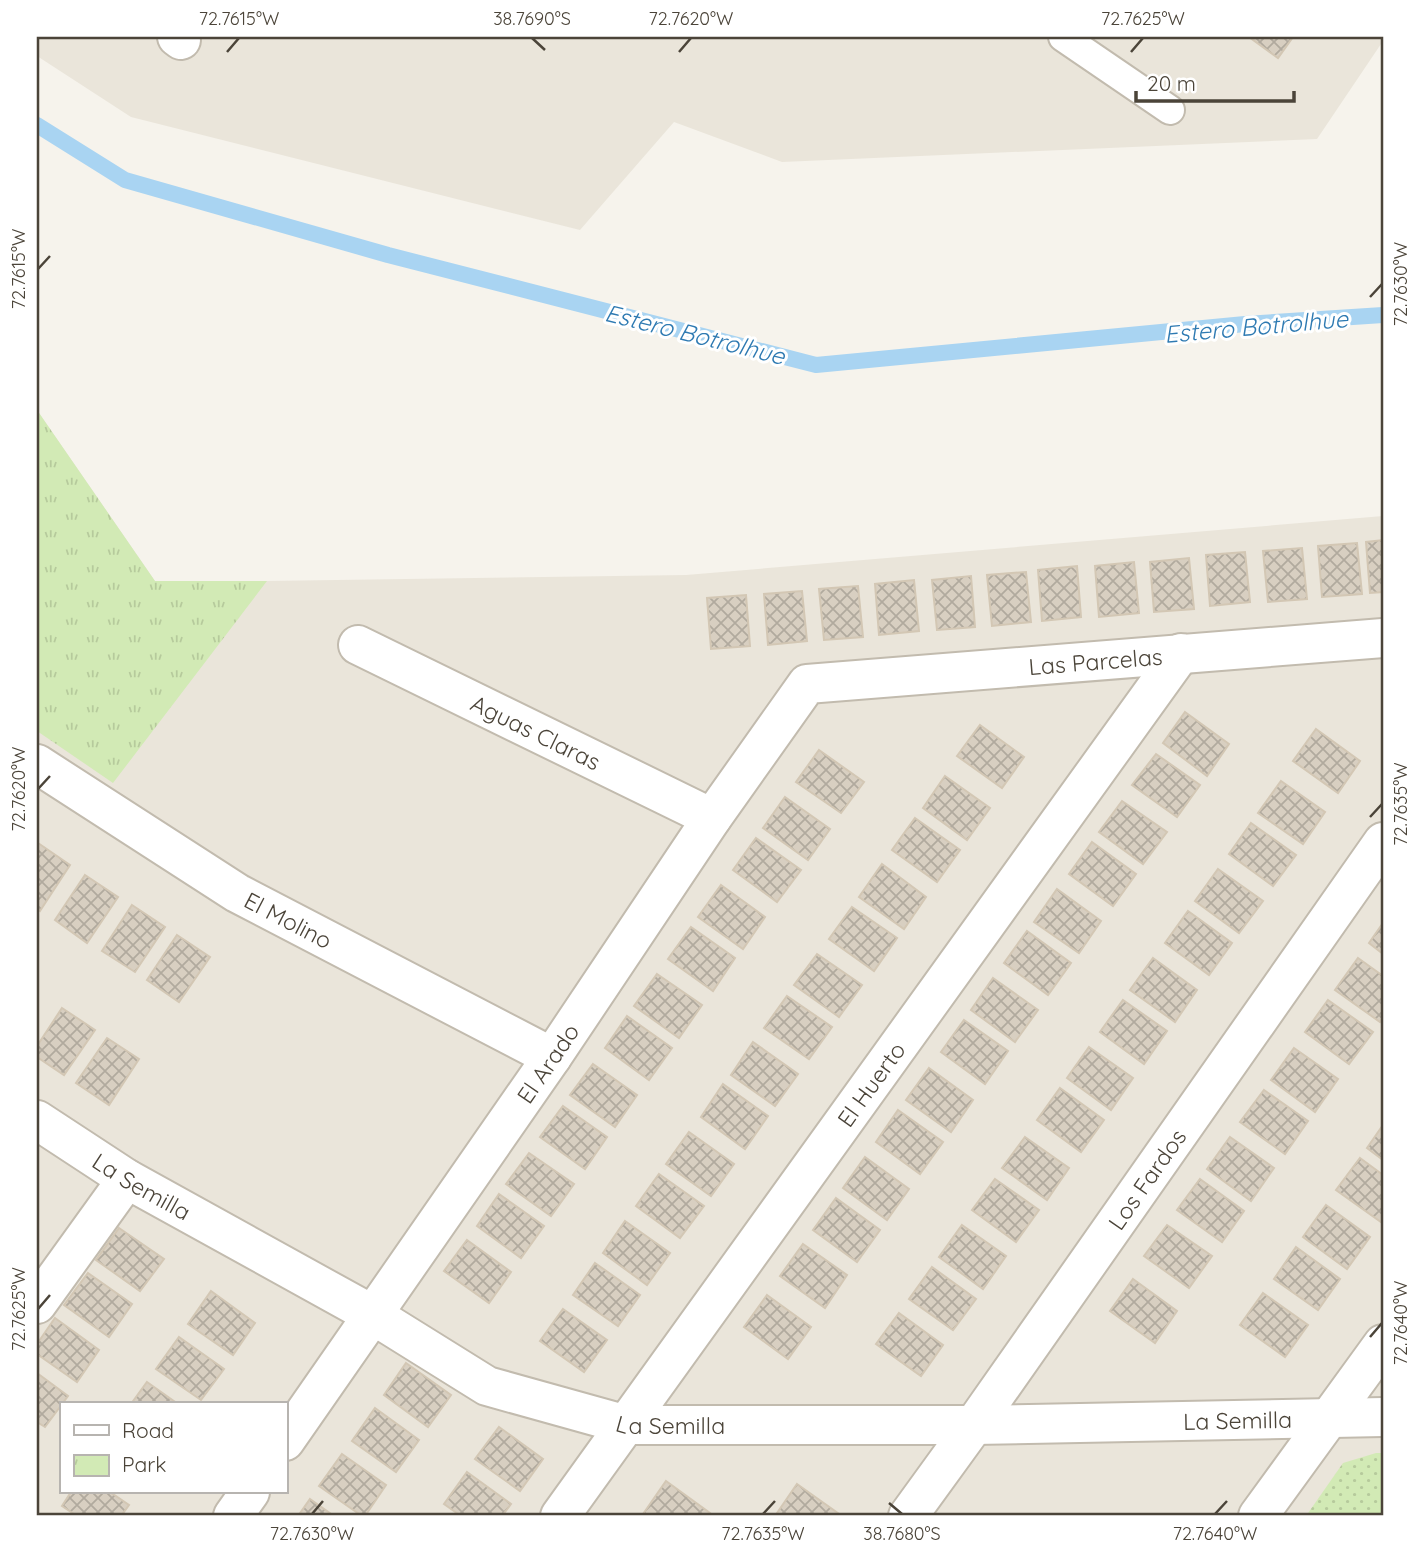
<svg xmlns="http://www.w3.org/2000/svg" width="1420" height="1553" font-family="Quicksand,sans-serif">
	<style>
		.residential { fill: #eae5da; fill-rule: evenodd }
		.grass { fill: url(#grass-dots) }
		.park { fill: url(#park-tufts) }
		.lines { fill: none; stroke-linecap: round; stroke-linejoin: round }
		.stream { stroke: #a9d4f2; stroke-width: 16 }
		.building { fill: url(#building-cross-hatch); stroke: #d3c7b4; stroke-width: 2 }
		.lane-casing { stroke: #c2bbae; stroke-width: 32 }
		.street-casing { stroke: #c2bbae; stroke-width: 42 }
		.lane { stroke: #fff; stroke-width: 28 }
		.street { stroke: #fff; stroke-width: 38 }
		.ticks { fill: none; stroke: #4b4439; stroke-width: 2.5 }
		.labels { text-anchor: middle; dominant-baseline: central; stroke-width: 6; stroke-linejoin: round; paint-order: stroke }
		.street-label { font-size: 23px; fill: #4b4439; stroke: #fff }
		.water-label { font-size: 24px; font-style: italic; fill: #2e7ab2; stroke: #fff }
		.neatline { fill: none; stroke: #4b4439; stroke-width: 2.5 }
		.ticks-label { font-size: 18px; text-anchor: middle; fill: #4b4439 }
	</style>
	<defs>
		<pattern id="grass-dots" width="8" height="8" patternUnits="userSpaceOnUse" patternTransform="scale(1.75)"><rect width="8" height="8" fill="#d2eab5"/><path d="M2 2h.1M6 6h.1" fill="none" stroke="#b6ca9c" stroke-width="1.8" stroke-linecap="round"/></pattern>
		<pattern id="park-tufts" width="24" height="20" patternUnits="userSpaceOnUse" patternTransform="scale(1.75)"><rect width="24" height="20" fill="#d2eab5"/><path d="M3 7l-1-3M5 7V3M7 7l1-3M15 17l-1-3M17 17v-4M19 17l1-3" fill="none" stroke="#b6ca9c"/></pattern>
		<pattern id="building-cross-hatch" width="8" height="8" patternUnits="userSpaceOnUse" patternTransform="scale(1.75)"><rect width="8" height="8" fill="#d8cfc1"/><path d="M0 0l8 8M0 8l8-8" fill="none" stroke="#b1aa9e"/></pattern>
	</defs>
	<rect width="100%" height="100%" fill="#f6f3ec"/>
	<g class="residential">
		<polygon points="37,37 1383,37 1383,41 1317,139 782,162 674,122 580,230 131,117 37,56"/>
		<path d="M37,410L155,581H267L686,575L1383,516V1516H37ZM61,1404H285V1492H61Z"/>
	</g>
	<polygon class="grass" points="1376,1453 1383,1453 1383,1516 1306,1516 1343,1463"/>
	<polygon class="park" points="37,410 155,581 267,581 113,783 37,731"/>
	<g class="lines">
		<polyline class="stream" points="37,125 125,180 388,255 816,365 1245,324 1383,315"/>
	</g>
	<g class="building">
		<polygon points="1249,37 1293,37 1278,58"/>
		<polygon points="1383,540 1383,592 1370,593 1366,542"/>
		<polygon points="1357,543 1362,594 1322,597 1318,546"/>
		<polygon points="1302,548 1307,599 1268,602 1263,551"/>
		<polygon points="1245,552 1250,602 1210,606 1206,555"/>
		<polygon points="1189,558 1194,609 1154,612 1150,562"/>
		<polygon points="1134,562 1139,613 1099,617 1095,566"/>
		<polygon points="1077,566 1081,617 1042,621 1038,570"/>
		<polygon points="1026,572 1031,622 992,626 987,575"/>
		<polygon points="971,576 975,627 937,630 932,580"/>
		<polygon points="914,580 919,631 879,635 875,584"/>
		<polygon points="858,586 863,637 824,640 819,589"/>
		<polygon points="802,591 807,641 768,645 764,594"/>
		<polygon points="746,595 750,646 711,649 707,598"/>
		<polygon points="1185,712 1229,744 1207,776 1163,743"/>
		<polygon points="980,725 1024,757 1002,788 957,756"/>
		<polygon points="1316,729 1360,761 1338,793 1293,761"/>
		<polygon points="819,750 864,782 841,813 796,782"/>
		<polygon points="1156,754 1200,785 1177,817 1132,785"/>
		<polygon points="945,776 990,808 967,840 923,808"/>
		<polygon points="1281,781 1325,812 1303,844 1258,813"/>
		<polygon points="785,797 830,829 808,860 763,828"/>
		<polygon points="1122,801 1167,832 1143,864 1099,832"/>
		<polygon points="915,818 960,850 937,882 892,850"/>
		<polygon points="1251,823 1296,855 1273,886 1229,854"/>
		<polygon points="756,838 801,870 777,902 733,870"/>
		<polygon points="1092,842 1136,874 1113,906 1069,874"/>
		<polygon points="38,843 70,865 40,911 37,908 37,845"/>
		<polygon points="882,864 926,897 904,929 859,897"/>
		<polygon points="1218,869 1263,901 1239,933 1195,901"/>
		<polygon points="85,875 118,897 87,943 55,920"/>
		<polygon points="721,885 765,917 743,949 698,917"/>
		<polygon points="1057,889 1101,921 1079,953 1034,922"/>
		<polygon points="132,905 165,927 135,972 102,951"/>
		<polygon points="852,907 897,938 874,971 829,939"/>
		<polygon points="1188,911 1232,943 1209,975 1165,943"/>
		<polygon points="1383,923 1383,954 1369,943"/>
		<polygon points="691,927 735,958 713,991 668,959"/>
		<polygon points="1027,931 1071,963 1048,995 1004,963"/>
		<polygon points="177,935 210,957 179,1002 147,980"/>
		<polygon points="817,954 862,985 839,1017 794,985"/>
		<polygon points="1153,958 1197,990 1175,1022 1130,990"/>
		<polygon points="1358,958 1383,976 1383,1017 1380,1022 1335,990"/>
		<polygon points="657,974 702,1005 679,1038 634,1006"/>
		<polygon points="993,978 1038,1010 1015,1042 971,1010"/>
		<polygon points="787,996 832,1027 809,1059 764,1028"/>
		<polygon points="1123,1000 1167,1031 1144,1064 1100,1032"/>
		<polygon points="1328,1000 1373,1032 1349,1064 1305,1032"/>
		<polygon points="62,1008 95,1030 64,1075 37,1057 37,1046"/>
		<polygon points="627,1016 672,1048 649,1080 605,1048"/>
		<polygon points="964,1020 1008,1051 985,1084 941,1052"/>
		<polygon points="107,1038 139,1059 109,1105 76,1083"/>
		<polygon points="753,1042 798,1074 775,1106 731,1075"/>
		<polygon points="1089,1047 1133,1078 1111,1110 1067,1078"/>
		<polygon points="1294,1048 1338,1079 1315,1112 1271,1080"/>
		<polygon points="593,1064 637,1095 615,1127 570,1095"/>
		<polygon points="929,1068 973,1100 951,1132 906,1100"/>
		<polygon points="723,1084 768,1116 745,1149 701,1117"/>
		<polygon points="1060,1088 1104,1120 1081,1152 1037,1120"/>
		<polygon points="1264,1090 1308,1121 1285,1154 1240,1122"/>
		<polygon points="563,1106 607,1137 585,1169 540,1137"/>
		<polygon points="898,1110 943,1142 920,1174 876,1142"/>
		<polygon points="1383,1125 1383,1160 1367,1148"/>
		<polygon points="689,1132 734,1164 711,1196 666,1164"/>
		<polygon points="1025,1137 1069,1168 1047,1200 1002,1168"/>
		<polygon points="1230,1137 1274,1168 1251,1201 1207,1169"/>
		<polygon points="529,1153 574,1184 551,1216 506,1184"/>
		<polygon points="865,1157 909,1189 887,1220 843,1188"/>
		<polygon points="1360,1158 1383,1175 1383,1219 1381,1222 1336,1190"/>
		<polygon points="659,1174 704,1206 680,1238 636,1206"/>
		<polygon points="995,1179 1039,1210 1016,1242 972,1210"/>
		<polygon points="1200,1179 1244,1211 1222,1242 1177,1210"/>
		<polygon points="499,1194 544,1226 521,1258 477,1226"/>
		<polygon points="836,1198 880,1230 857,1262 813,1230"/>
		<polygon points="1326,1205 1370,1237 1347,1269 1303,1237"/>
		<polygon points="625,1221 670,1253 647,1285 603,1253"/>
		<polygon points="962,1225 1006,1256 983,1289 939,1257"/>
		<polygon points="1167,1225 1212,1256 1189,1288 1144,1256"/>
		<polygon points="119,1228 164,1259 140,1291 96,1260"/>
		<polygon points="467,1240 511,1272 489,1303 444,1271"/>
		<polygon points="803,1244 847,1275 825,1308 780,1276"/>
		<polygon points="1296,1247 1340,1279 1318,1310 1274,1279"/>
		<polygon points="595,1263 640,1295 618,1326 573,1295"/>
		<polygon points="932,1267 976,1299 953,1330 909,1299"/>
		<polygon points="88,1273 132,1304 109,1337 64,1305"/>
		<polygon points="1133,1279 1177,1311 1155,1343 1110,1311"/>
		<polygon points="211,1291 255,1323 233,1355 188,1324"/>
		<polygon points="1263,1293 1308,1325 1285,1357 1240,1325"/>
		<polygon points="767,1295 811,1327 788,1359 744,1327"/>
		<polygon points="563,1309 607,1340 584,1372 540,1341"/>
		<polygon points="899,1313 943,1345 921,1376 876,1344"/>
		<polygon points="55,1318 99,1350 77,1382 37,1354 37,1344"/>
		<polygon points="179,1337 224,1369 201,1400 156,1369"/>
		<polygon points="406,1363 451,1395 428,1427 384,1395"/>
		<polygon points="37,1373 68,1396 45,1427 37,1422"/>
		<polygon points="147,1382 178,1404 131,1404"/>
		<polygon points="375,1408 419,1440 396,1472 352,1441"/>
		<polygon points="499,1427 543,1459 520,1491 475,1459"/>
		<polygon points="342,1454 386,1485 365,1516 362,1516 319,1486"/>
		<polygon points="467,1472 511,1504 502,1516 461,1516 444,1504"/>
		<polygon points="666,1481 710,1513 708,1516 647,1516 643,1514"/>
		<polygon points="797,1484 842,1516 775,1516"/>
		<polygon points="71,1492 110,1492 129,1505 121,1516 77,1516 62,1506"/>
		<polygon points="310,1499 334,1516 298,1516"/>
	</g>
	<g class="lines">
		<g class="lane-casing">
			<polyline id="lane" points="1063,37 1170,110"/>
		</g>
		<g class="street-casing">
			<g id="street">
				<polyline points="177,37 181,40"/>
				<path id="s1" d="M358,645L712,818"/>
				<path id="s2" d="M37,764L237,893L552,1057"/>
				<path id="s3" d="M37,1120L127,1179L373,1315L487,1386L627,1425H974L1383,1417"/>
				<polyline points="37,1304 127,1179"/>
				<path id="s4" d="M285,1441L552,1057L712,818L807,684L1383,638"/>
				<polyline points="233,1516 250,1492"/>
				<path id="s5" d="M560,1516L1181,653"/>
				<path id="s6" d="M908,1516L974,1425L1383,842"/>
				<polyline points="1258,1516 1383,1344"/>
			</g>
		</g>
		<use href="#lane" class="lane"/>
		<use href="#street" class="street"/>
	</g>
	<path class="ticks" d="M532,38L545,50M227,52L239,38M679,52L691,38M1131,52L1143,38M38,269L50,256M1370,297L1382,284M38,789L50,776M1370,817L1382,804M38,1309L50,1295M1370,1337L1382,1323M889,1503L902,1514M312,1514L323,1501M763,1514L775,1501M1215,1514L1227,1501"/>
	<g class="labels">
		<g class="street-label">
			<text stroke="none"><textPath href="#s4" startOffset="1209">Las Parcelas</textPath></text>
			<text stroke="none"><textPath href="#s1" startOffset="198">Aguas Claras</textPath></text>
			<text stroke="none"><textPath href="#s2" startOffset="296">El Molino</textPath></text>
			<text stroke="none"><textPath href="#s4" startOffset="460">El Arado</textPath></text>
			<text stroke="none"><textPath href="#s5" startOffset="532">El Huerto</textPath></text>
			<text stroke="none"><textPath href="#s6" startOffset="413">Los Fardos</textPath></text>
			<text stroke="none"><textPath href="#s3" startOffset="124">La Semilla</textPath></text>
			<text stroke="none"><textPath href="#s3" startOffset="1279">La Semilla</textPath></text>
			<text stroke="none"><textPath href="#s3" startOffset="712">La Semilla</textPath></text>
		</g>
		<g class="water-label">
			<text transform="translate(1256 326) rotate(-5)">Estero Botrolhue</text>
			<text transform="translate(695 334) rotate(14)">Estero Botrolhue</text>
		</g>
	</g>
	<rect width="1420" height="1553" fill="none" stroke="#ffffff" stroke-width="77"/>
	<rect x="60" y="1402" width="228" height="91" fill="#ffffff" stroke="#b7b4b0" stroke-width="2"/>
	<rect x="74" y="1425" width="35" height="10" fill="#ffffff" stroke="#b7b4b0" stroke-width="2"/>
	<text x="122" y="1438" font-size="21" fill="#4b4439">Road</text>
	<rect x="74" y="1455" width="35" height="21" fill="url(#park-tufts)" stroke="#b7b4b0" stroke-width="2"/>
	<text x="122" y="1472" font-size="21" fill="#4b4439">Park</text>
	<path d="M1136 91v10h158v-10" fill="none" stroke="#4b4439" stroke-width="3.5"/>
	<text x="1147" y="91" font-size="21" fill="#4b4439" stroke="#ffffff" stroke-width="5" paint-order="stroke">20 m</text>
	<rect x="38" y="38" width="1344" height="1476" class="neatline"/>
	<g class="ticks-label">
		<text x="239" y="25">72.7615°W</text>
		<text x="532" y="25">38.7690°S</text>
		<text x="691" y="25">72.7620°W</text>
		<text x="1143" y="25">72.7625°W</text>
		<text transform="translate(19 269) rotate(-90)" y="6">72.7615°W</text>
		<text transform="translate(1401 284) rotate(-90)" y="6">72.7630°W</text>
		<text transform="translate(19 789) rotate(-90)" y="6">72.7620°W</text>
		<text transform="translate(1401 804) rotate(-90)" y="6">72.7635°W</text>
		<text transform="translate(19 1309) rotate(-90)" y="6">72.7625°W</text>
		<text transform="translate(1401 1323) rotate(-90)" y="6">72.7640°W</text>
		<text x="312" y="1540">72.7630°W</text>
		<text x="763" y="1540">72.7635°W</text>
		<text x="902" y="1540">38.7680°S</text>
		<text x="1215" y="1540">72.7640°W</text>
	</g>
</svg>
